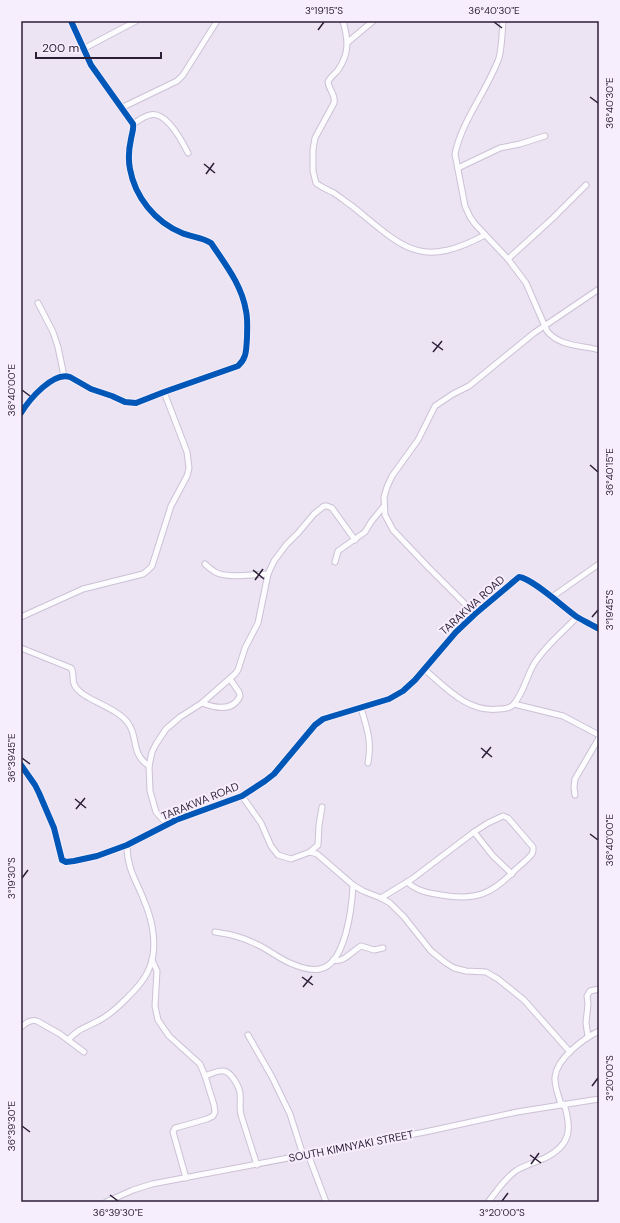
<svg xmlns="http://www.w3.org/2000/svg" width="620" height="1223" font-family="'DM Sans',sans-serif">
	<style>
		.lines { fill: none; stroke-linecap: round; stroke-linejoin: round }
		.minor-casing { stroke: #ccc1d5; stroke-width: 7 }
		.minor { stroke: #fcfbfd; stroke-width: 5 }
		.cycleway-casing { stroke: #f6eefc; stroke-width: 8 }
		.cycleway { stroke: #0057b8; stroke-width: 6 }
		.ticks { fill: none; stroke: #2d1e38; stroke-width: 1.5 }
		.labels { text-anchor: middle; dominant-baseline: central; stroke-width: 4; stroke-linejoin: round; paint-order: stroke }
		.street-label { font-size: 11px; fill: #2d1e38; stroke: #f6eefc }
		.neatline { fill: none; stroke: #2d1e38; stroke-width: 1.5 }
		.ticks-label { font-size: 10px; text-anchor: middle; fill: #2d1e38 }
	</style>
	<rect width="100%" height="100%" fill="#ece4f3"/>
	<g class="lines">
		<g class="minor-casing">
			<g id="minor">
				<path d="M343,21C348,39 350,53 338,70C335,74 330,77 328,82C329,90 336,95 334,103L315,138L313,150V171L316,183C321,187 328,190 334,193C340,197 346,202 352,206C403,247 419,270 485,235"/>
				<path d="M503,21C502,33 502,46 499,58C487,91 462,120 455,154L465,206L470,217L475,224L508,259L526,283L547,331C560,347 581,345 599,350"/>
				<polyline points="348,42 373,21"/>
				<polyline points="83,49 136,21"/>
				<polyline points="121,108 177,81 183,75 217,21"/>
				<path d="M133,124C138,121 144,116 150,115C166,111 182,141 188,153"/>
				<polyline points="458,168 500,148 520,144 545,136"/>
				<polyline points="508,259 553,218 586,185"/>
				<polyline points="38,303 53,332 58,347 64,376"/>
				<path d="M21,413C29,400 53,371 70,377L91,389L112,396L125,402L136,403L164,392L238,366C247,358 246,350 247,338C247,329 248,320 246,311C242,285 225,264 211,243C202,237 191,237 182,233C155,222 135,197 130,169C128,159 129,148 131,139C132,133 134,129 133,124L91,65L71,21"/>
				<polyline points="335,562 338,551 365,532 371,522 384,506"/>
				<path d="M205,564C208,567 212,570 215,572C228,579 253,574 268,574"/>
				<polyline points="552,597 599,564"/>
				<polyline points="475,614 429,568 393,530 385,515 384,497 387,487 392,476 418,440 435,406 453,394 469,386 534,333 599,289"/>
				<polyline points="21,617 83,589 143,574 148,570 152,566 171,506 187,476 189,468 187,452 164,392"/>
				<path d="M21,648L71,668C75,674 71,680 75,686C83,700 117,707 128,723C139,738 130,753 149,766"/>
				<path d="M424,669C446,688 468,713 499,709C504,709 510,708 513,705C524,693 526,677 534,664C545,646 563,632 577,617"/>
				<path d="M202,703C215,708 233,712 240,696L239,692L230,679"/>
				<polyline points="514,704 563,716 599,735"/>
				<path d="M361,708C367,729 372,740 368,763"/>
				<path d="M21,765L35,785L39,793L54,828L62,860L66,862L74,861L97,856L127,845L176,820L242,796L265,781L274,774L315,725L323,719L389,699L403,691L415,680L456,632L475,614L519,577C532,578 564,608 577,617C584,621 592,625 599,629"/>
				<polyline points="575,795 574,787 575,779 599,738"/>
				<polyline points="242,796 261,823 271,846 278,855 291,859 310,852 317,854 353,885 363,891 381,898 390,903 404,917 431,951 446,963 454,968 466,971 486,972 498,979 524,1000 570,1052"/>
				<polyline points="167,824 156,812 150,791 149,766 152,752 156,744 166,729 180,717 202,703 235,674 238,670 245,648 258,623 268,574 274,561 286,545 298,533 314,514 324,506 327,506 332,508 355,540"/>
				<polyline points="474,832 493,856 512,874"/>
				<polyline points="310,852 318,845 319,825 322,807"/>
				<path d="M381,898L412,879L474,832L488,823L503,816L508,818L533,847V851L532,854C527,860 522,864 516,869C492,894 477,901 441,895C428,893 417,891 407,882"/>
				<path d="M215,932C229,934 243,937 256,944C268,949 278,958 290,963C299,967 311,971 320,969C346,964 352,906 353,885"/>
				<polyline points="152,960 157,971 155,1006 158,1020 169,1036 200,1064 205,1076 214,1105 215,1112 213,1116 207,1119 179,1127 175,1128 173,1132 186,1178"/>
				<path d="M333,960C344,963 352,951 361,946L374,950L383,948"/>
				<path d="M21,1027C26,1023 31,1019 37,1021L60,1034L84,1052"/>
				<polyline points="248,1035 272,1077 290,1114 303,1155"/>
				<polyline points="588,1037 586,1023 588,1004 587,996 590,991 599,989"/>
				<path d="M68,1040C79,1028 85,1028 98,1021C108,1016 117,1008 125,1000C134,991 144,981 149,969C158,949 153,922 145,903C137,881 127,870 127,845"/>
				<path d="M205,1076C211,1074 218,1070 224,1071C231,1072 239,1086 240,1093C241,1101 239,1108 241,1115L257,1165"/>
				<path d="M561,1105C559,1096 554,1086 555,1077C557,1058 583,1039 599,1031"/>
				<polyline points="308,1154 326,1202"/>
				<polyline points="106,1202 133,1190 152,1184 425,1132 517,1112 599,1099"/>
				<path d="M488,1202C497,1191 505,1178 517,1170C526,1165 536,1162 545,1158C571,1145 572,1129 564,1104"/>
			</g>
		</g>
		<use href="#minor" class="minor"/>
		<g class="cycleway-casing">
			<g id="cycleway">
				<path d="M21,413C29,400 53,371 70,377L91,389L112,396L125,402L136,403L164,392L238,366C247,358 246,350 247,338C247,329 248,320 246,311C242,285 225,264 211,243C202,237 191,237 182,233C155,222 135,197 130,169C128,159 129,148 131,139C132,133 134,129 133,124L91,65L71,21"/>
				<path d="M21,765L35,785L39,793L54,828L62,860L66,862L74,861L97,856L127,845L176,820L242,796L265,781L274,774L315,725L323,719L389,699L403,691L415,680L456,632L475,614L519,577C532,578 564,608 577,617C584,621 592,625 599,629"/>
			</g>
		</g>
		<use href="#cycleway" class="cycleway"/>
	</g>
	<path class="ticks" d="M494,22L502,28M318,30L324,22M590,97L598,103M204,164L215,173M206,174L214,163M432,342L443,350M433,352L442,341M22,390L30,396M590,465L598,472M253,570L264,579M255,580L263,569M592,617L598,610M481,748L492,757M22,758L30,764M482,758L491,747M75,799L86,808M76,809L85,798M590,834L598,840M22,878L28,870M302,977L313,985M303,987L312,976M592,1086L598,1078M22,1126L30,1132M530,1155L541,1163M531,1164L539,1153M110,1195L118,1201M502,1201L508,1193"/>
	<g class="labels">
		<g class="street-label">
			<text transform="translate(472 605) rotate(-42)">TARAKWA ROAD</text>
			<text transform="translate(200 801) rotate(-22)">TARAKWA ROAD</text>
			<text transform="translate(351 1146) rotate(-11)">SOUTH KIMNYAKI STREET</text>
		</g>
	</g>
	<rect width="620" height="1223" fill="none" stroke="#f6eefc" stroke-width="44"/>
	<path d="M36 52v6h125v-6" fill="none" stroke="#2d1e38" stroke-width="2"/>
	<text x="42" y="52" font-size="12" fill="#2d1e38" stroke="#f6eefc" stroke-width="3" paint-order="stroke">200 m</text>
	<rect x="22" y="22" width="576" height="1179" class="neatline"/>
	<g class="ticks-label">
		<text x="324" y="14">3°19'15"S</text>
		<text x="494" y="14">36°40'30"E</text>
		<text transform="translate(609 103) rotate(-90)" y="4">36°40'30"E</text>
		<text transform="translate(11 390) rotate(-90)" y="4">36°40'00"E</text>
		<text transform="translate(609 472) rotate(-90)" y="4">36°40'15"E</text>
		<text transform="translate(609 610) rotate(-90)" y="4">3°19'45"S</text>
		<text transform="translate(11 758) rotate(-90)" y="4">36°39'45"E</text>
		<text transform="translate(609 840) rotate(-90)" y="4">36°40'00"E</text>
		<text transform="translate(11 878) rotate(-90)" y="4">3°19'30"S</text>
		<text transform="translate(609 1078) rotate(-90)" y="4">3°20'00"S</text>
		<text transform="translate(11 1126) rotate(-90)" y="4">36°39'30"E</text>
		<text x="118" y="1216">36°39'30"E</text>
		<text x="502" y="1216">3°20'00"S</text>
	</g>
</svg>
